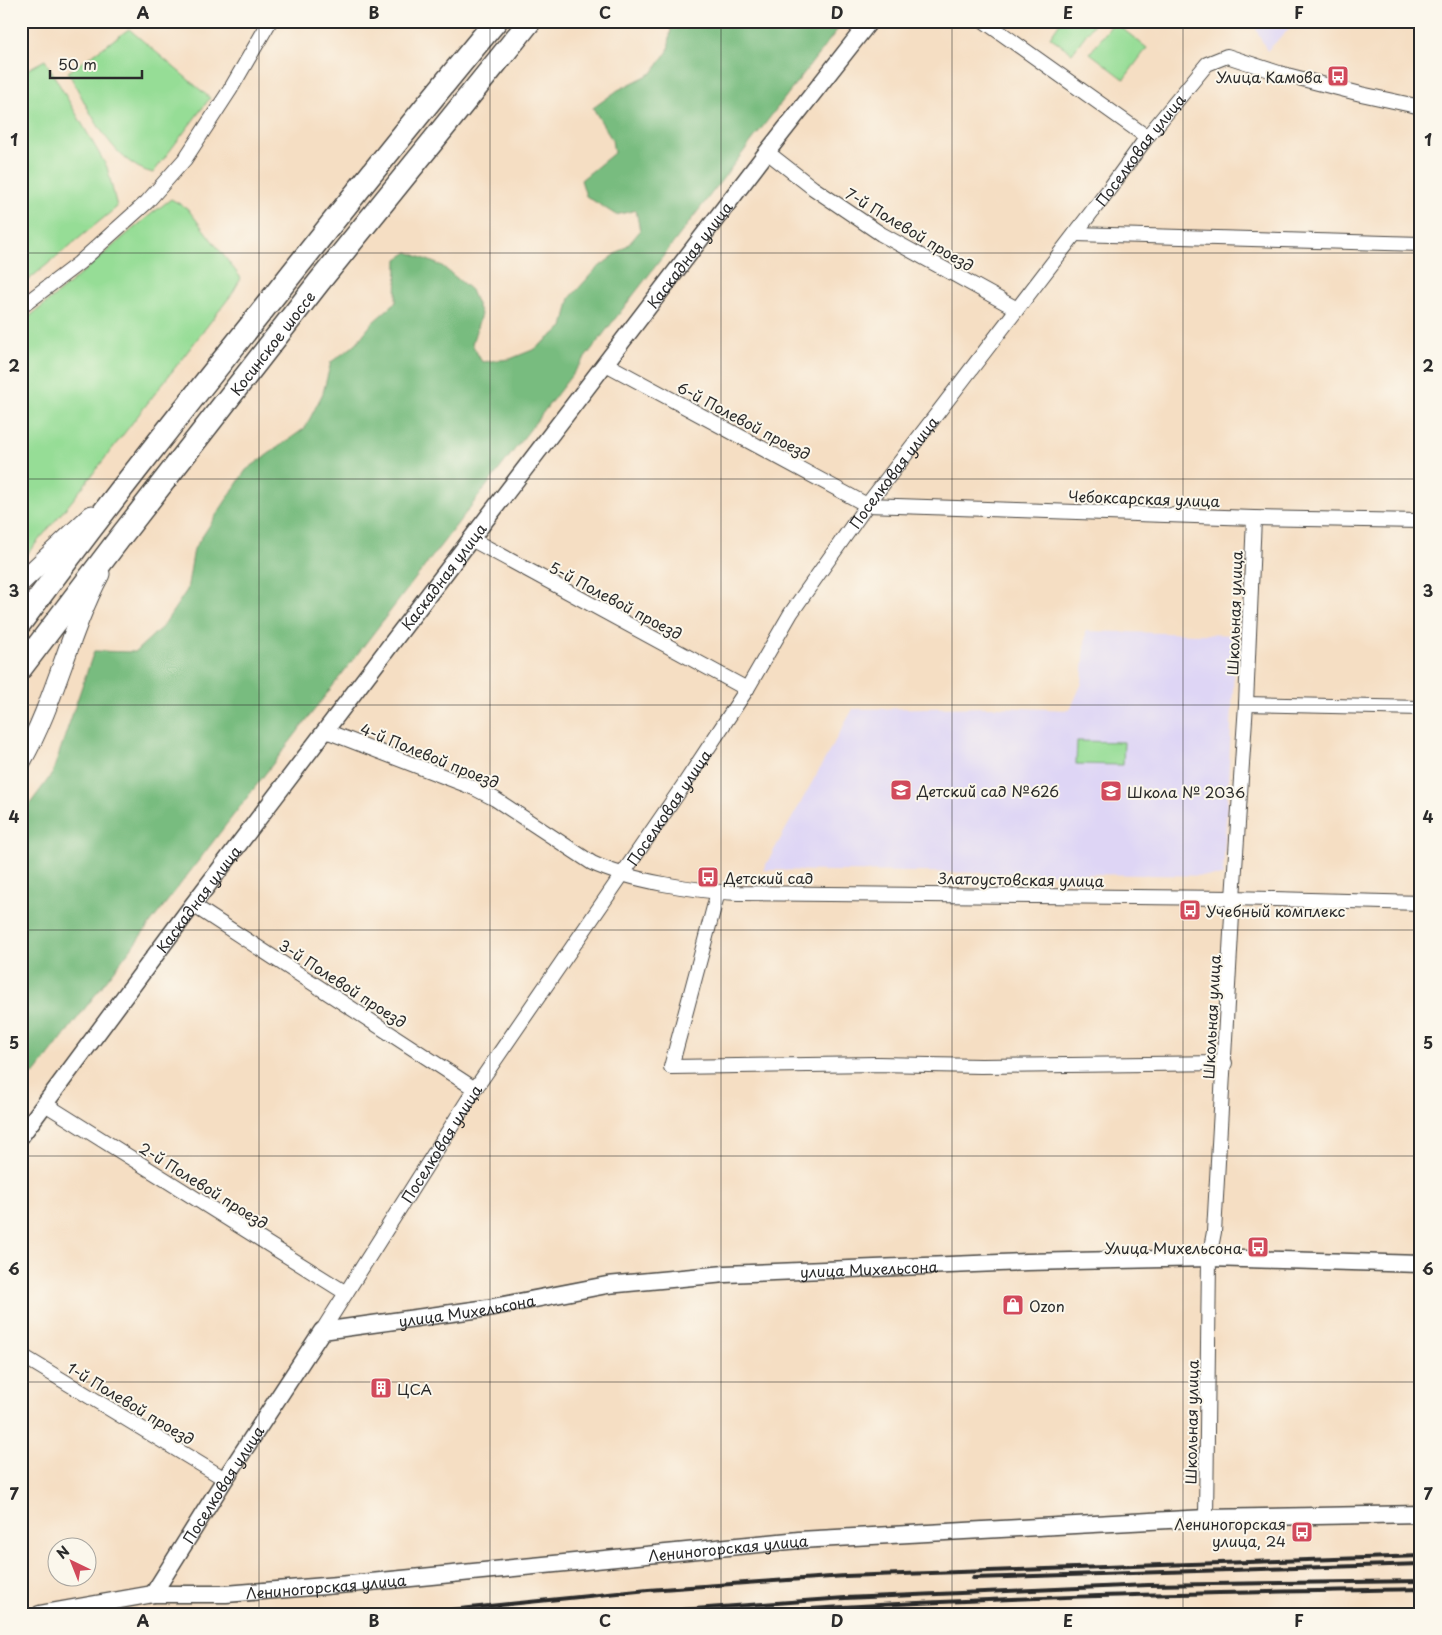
<svg xmlns="http://www.w3.org/2000/svg" width="1442" height="1635" font-family="'Playpen Sans',sans-serif">
	<style>
		.built { fill: #ded5f5 }
		.green { fill: #96dd96; stroke: #608460 }
		.forest { fill: #78bc7f; stroke: #527455 }
		.lines { fill: none; stroke-linecap: round; stroke-linejoin: round }
		.minor-casing { stroke: #494642; stroke-width: 16 }
		.tertiary-casing { stroke: #494642; stroke-width: 19 }
		.secondary-casing { stroke: #494642; stroke-width: 21 }
		.trunk-casing { stroke: #494642; stroke-width: 25 }
		.minor { stroke: #fff; stroke-width: 14 }
		.tertiary { stroke: #fff; stroke-width: 16 }
		.secondary { stroke: #fff; stroke-width: 19 }
		.trunk { stroke: #fff; stroke-width: 22 }
		.rail { stroke: #2b2b2b; stroke-width: 4 }
		.grid { fill: none; stroke: #2b2b2b; stroke-width: 1; stroke-opacity: 0.55 }
		.labels { text-anchor: middle; dominant-baseline: central; stroke-width: 4; stroke-linejoin: round; paint-order: stroke }
		.poi-label { font-size: 15px; fill: #2b2b2b; stroke: #fbf7ec; text-anchor: start }
		.street-label { font-size: 15px; fill: #2b2b2b; stroke: #fbf7ec }
		.neatline { fill: none; stroke: #2b2b2b; stroke-width: 2 }
		.grid-label { font-size: 16px; text-anchor: middle; font-weight: bold; fill: #2b2b2b }
	</style>
	<rect width="100%" height="100%" fill="#fbf7ec"/>
	<filter id="ink" filterUnits="userSpaceOnUse"><feTurbulence type="fractalNoise" baseFrequency=".02" numOctaves="2"/><feDisplacementMap in="SourceGraphic" scale="10" xChannelSelector="R" yChannelSelector="G"/><feConvolveMatrix kernelMatrix="1 2 1 2 8 2 1 2 1" color-interpolation-filters="sRGB"/></filter>
	<filter id="wash" filterUnits="userSpaceOnUse"><feTurbulence type="fractalNoise" baseFrequency=".0096" numOctaves="4" result="noise"/><feDisplacementMap in="SourceGraphic" scale="20" xChannelSelector="R" yChannelSelector="G"/><feGaussianBlur stdDeviation="1.12" result="paint"/><feColorMatrix in="noise" values="0 0 0 0 0 0 0 0 0 0 0 0 0 0 0 0 0 1.4 0 .05"/><feComposite in="paint" operator="in"/></filter>
	<g filter="url(#wash)">
		<rect width="100%" height="100%" fill="#f5dec3"/>
		<g class="built">
			<polygon points="1252,21 1297,21 1267,51"/>
			<polygon points="1086,631 1236,635 1223,876 763,870 853,709 997,707 1070,710 1082,683"/>
		</g>
		<g class="green">
			<polygon points="1061,21 1096,21 1072,53 1050,37"/>
			<polygon points="1114,22 1147,48 1124,79 1090,53"/>
			<path d="M129,29L210,98L153,173C111,163 88,107 68,72Z"/>
			<polygon points="45,60 107,167 117,207 21,286 21,73"/>
			<path d="M171,199L187,208L241,278L232,294L71,502L21,561V323C73,284 118,238 171,199Z"/>
			<polygon points="1077,741 1124,742 1123,765 1076,764"/>
		</g>
		<polygon class="forest" points="672,21 844,21 36,1072 21,1081 21,816 52,774 94,651 135,652 163,626 187,590 194,549 246,470 305,428 323,393 331,362 355,345 373,322 396,302 397,259 408,252 442,266 471,290 481,314 472,344 482,362 510,359 535,349 563,327 570,298 595,270 629,244 640,231 636,210 616,215 586,196 581,180 614,153 612,140 593,108 618,90 652,73 668,51"/>
	</g>
	<g filter="url(#ink)">
		<g class="lines">
			<g class="minor-casing">
				<g id="minor">
					<polyline points="984,21 1147,137"/>
					<polyline points="767,152 813,188 881,234 1017,309"/>
					<polyline points="1075,234 1421,244"/>
					<polyline points="21,307 79,263 147,202 185,159 230,90 270,21"/>
					<polyline points="606,364 867,505 1254,518 1421,521"/>
					<polyline points="471,539 747,689"/>
					<polyline points="1246,704 1421,708"/>
					<path d="M326,731L474,788L495,799L592,863C631,881 695,891 738,893L1233,898L1421,903"/>
					<polyline points="718,892 671,1067 877,1064 981,1066 1225,1063"/>
					<polyline points="193,905 475,1089"/>
					<polyline points="45,1104 346,1293"/>
					<path id="s1" d="M322,1331L475,1089L685,783L747,689L791,613L867,505L1110,188L1147,137L1207,64L1227,56L1279,73L1361,94L1421,107"/>
					<polyline points="21,1355 225,1479"/>
					<polyline points="1206,1518 1209,1258 1214,1232 1233,898 1246,704 1254,518"/>
				</g>
			</g>
			<g class="tertiary-casing">
				<g id="tertiary">
					<path id="s2" d="M21,1136L185,915L471,539L767,152L870,21"/>
					<path id="s3" d="M153,1594L225,1479L322,1331L488,1308L607,1285L725,1274L1026,1262L1209,1258L1421,1264"/>
					<path id="s4" d="M40,1614L153,1594H226L350,1584L799,1540L1206,1518L1421,1514"/>
				</g>
			</g>
			<g class="secondary-casing">
				<g id="secondary">
					<polyline points="21,582 92,515"/>
					<path d="M21,762C55,703 68,634 100,574"/>
				</g>
			</g>
			<g class="trunk-casing">
				<g id="trunk">
					<path d="M21,622C104,509 191,400 278,291C350,200 422,110 496,21"/>
					<path id="s5" d="M21,668L122,535L319,282L530,21"/>
				</g>
			</g>
			<use href="#minor" class="minor"/>
			<use href="#tertiary" class="tertiary"/>
			<use href="#secondary" class="secondary"/>
			<use href="#trunk" class="trunk"/>
			<g class="rail">
				<polyline points="973,1578 1421,1564"/>
				<polyline points="411,1614 648,1590 845,1576 1421,1556"/>
				<polyline points="625,1614 845,1598 1148,1585 1421,1581"/>
				<path d="M737,1614C965,1597 1193,1593 1421,1589"/>
			</g>
		</g>
	</g>
	<path class="grid" d="M259,21V1614M490,21V1614M721,21V1614M952,21V1614M1183,21V1614M21,253H1421M21,479H1421M21,705H1421M21,930H1421M21,1156H1421M21,1382H1421"/>
	<defs>
		<g id="bus-square" transform="scale(1.125)"><rect x="-9" y="-9" width="18" height="18" rx="4" fill="#d1495b" stroke="#fbf7ec"/><path d="M-5-6H5V4H4V6H2V4H-2V6H-4V4H-5ZM-3.5-4V0h7V-4ZM-3.5 1.2v1.5H-2V1.2ZM2 1.2v1.5H3.5V1.2Z" fill="#fff"/></g>
		<g id="school-square" transform="scale(1.125)"><rect x="-9" y="-9" width="18" height="18" rx="4" fill="#d1495b" stroke="#fbf7ec"/><path d="M0-5L7-2L0 1L-7-2ZM-4 1L0 2.5L4 1V4Q0 6-4 4Z" fill="#fff"/></g>
		<g id="shop-square" transform="scale(1.125)"><rect x="-9" y="-9" width="18" height="18" rx="4" fill="#d1495b" stroke="#fbf7ec"/><path d="M-5-2.5h2.3a2.7 3.5 0 0 1 5.4 0H5L5.5 6h-11ZM-1.5-2.5h3a1.5 2.3 0 0 0-3 0Z" fill="#fff"/></g>
		<g id="building-square" transform="scale(1.125)"><rect x="-9" y="-9" width="18" height="18" rx="4" fill="#d1495b" stroke="#fbf7ec"/><path d="M-4-6H4V6H1V3H-1V6H-4ZM-2.5-4.3h1.7v1.8h-1.7ZM.8-4.3h1.7v1.8H.8ZM-2.5-1h1.7V.8h-1.7ZM.8-1h1.7V.8H.8Z" fill="#fff"/></g>
	</defs>
	<g fill-rule="evenodd">
		<use href="#bus-square" x="1338" y="76"/>
		<use href="#school-square" x="901" y="790"/>
		<use href="#school-square" x="1111" y="791"/>
		<use href="#bus-square" x="708" y="877"/>
		<use href="#bus-square" x="1190" y="910"/>
		<use href="#bus-square" x="1258" y="1247"/>
		<use href="#shop-square" x="1013" y="1305"/>
		<use href="#building-square" x="381" y="1388"/>
		<use href="#bus-square" x="1302" y="1532"/>
	</g>
	<g class="labels">
		<g class="poi-label">
			<text x="1322" y="76" text-anchor="end">Улица Камова</text>
			<text x="917" y="790">Детский сад №626</text>
			<text x="1127" y="791">Школа № 2036</text>
			<text x="724" y="877">Детский сад</text>
			<text x="1206" y="910">Учебный комплекс</text>
			<text x="1242" y="1247" text-anchor="end">Улица Михельсона</text>
			<text x="1029" y="1305">Ozon</text>
			<text x="397" y="1388">ЦСА</text>
			<text x="1286" y="1523" text-anchor="end">Лениногорская<tspan x="1286" dy="17">улица, 24</tspan></text>
		</g>
		<g class="street-label">
			<text stroke="none"><textPath href="#s1" startOffset="1438">Поселковая улица</textPath></text>
			<text transform="translate(910 229) rotate(31)">7-й Полевой проезд</text>
			<text stroke="none"><textPath href="#s2" startOffset="1106">Каскадная улица</textPath></text>
			<text stroke="none"><textPath href="#s5" startOffset="411">Косинское шоссе</textPath></text>
			<text transform="translate(744 420) rotate(28)">6-й Полевой проезд</text>
			<text stroke="none"><textPath href="#s1" startOffset="1032">Поселковая улица</textPath></text>
			<text transform="translate(1144 498) rotate(2)">Чебоксарская улица</text>
			<text stroke="none"><textPath href="#s2" startOffset="701">Каскадная улица</textPath></text>
			<text transform="translate(616 600) rotate(28)">5-й Полевой проезд</text>
			<text transform="translate(1234 613) rotate(-88)">Школьная улица</text>
			<text transform="translate(430 755) rotate(22)">4-й Полевой проезд</text>
			<text stroke="none"><textPath href="#s1" startOffset="628">Поселковая улица</textPath></text>
			<text transform="translate(1021 879) rotate(1)">Златоустовская улица</text>
			<text stroke="none"><textPath href="#s2" startOffset="296">Каскадная улица</textPath></text>
			<text transform="translate(343 983) rotate(33)">3-й Полевой проезд</text>
			<text transform="translate(1211 1017) rotate(-87)">Школьная улица</text>
			<text stroke="none"><textPath href="#s1" startOffset="222">Поселковая улица</textPath></text>
			<text transform="translate(204 1185) rotate(32)">2-й Полевой проезд</text>
			<text stroke="none"><textPath href="#s3" startOffset="864">улица Михельсона</textPath></text>
			<text stroke="none"><textPath href="#s3" startOffset="459">улица Михельсона</textPath></text>
			<text transform="translate(131 1403) rotate(31)">1-й Полевой проезд</text>
			<text transform="translate(1191 1422) rotate(-89)">Школьная улица</text>
			<text stroke="none"><textPath href="#s3" startOffset="130">Поселковая улица</textPath></text>
			<text stroke="none"><textPath href="#s4" startOffset="692">Лениногорская улица</textPath></text>
			<text stroke="none"><textPath href="#s4" startOffset="288">Лениногорская улица</textPath></text>
		</g>
	</g>
	<rect width="1442" height="1635" fill="none" stroke="#fbf7ec" stroke-width="55"/>
	<g transform="translate(72 1562) rotate(317)"><circle r="24" fill="#fbf7ec" stroke="#a8a59f"/>
	<path d="M0-4L9 19L0 12L-9 19Z" fill="#d1495b"/>
	<text y="-8" font-size="14" font-weight="bold" text-anchor="middle" fill="#2b2b2b">N</text>
	</g>
	<path d="M50 70v8h92v-8" fill="none" stroke="#2b2b2b" stroke-width="2.5"/>
	<text x="58" y="70" font-size="15" fill="#2b2b2b" stroke="#fbf7ec" stroke-width="4" paint-order="stroke">50 m</text>
	<rect x="28" y="28" width="1386" height="1580" class="neatline"/>
	<g class="grid-label">
		<text x="143" y="19">A</text>
		<text x="374" y="19">B</text>
		<text x="605" y="19">C</text>
		<text x="837" y="19">D</text>
		<text x="1068" y="19">E</text>
		<text x="1299" y="19">F</text>
		<text x="14" y="146">1</text>
		<text x="1428" y="146">1</text>
		<text x="14" y="372">2</text>
		<text x="1428" y="372">2</text>
		<text x="14" y="597">3</text>
		<text x="1428" y="597">3</text>
		<text x="14" y="823">4</text>
		<text x="1428" y="823">4</text>
		<text x="14" y="1049">5</text>
		<text x="1428" y="1049">5</text>
		<text x="14" y="1275">6</text>
		<text x="1428" y="1275">6</text>
		<text x="14" y="1500">7</text>
		<text x="1428" y="1500">7</text>
		<text x="143" y="1627">A</text>
		<text x="374" y="1627">B</text>
		<text x="605" y="1627">C</text>
		<text x="837" y="1627">D</text>
		<text x="1068" y="1627">E</text>
		<text x="1299" y="1627">F</text>
	</g>
</svg>
